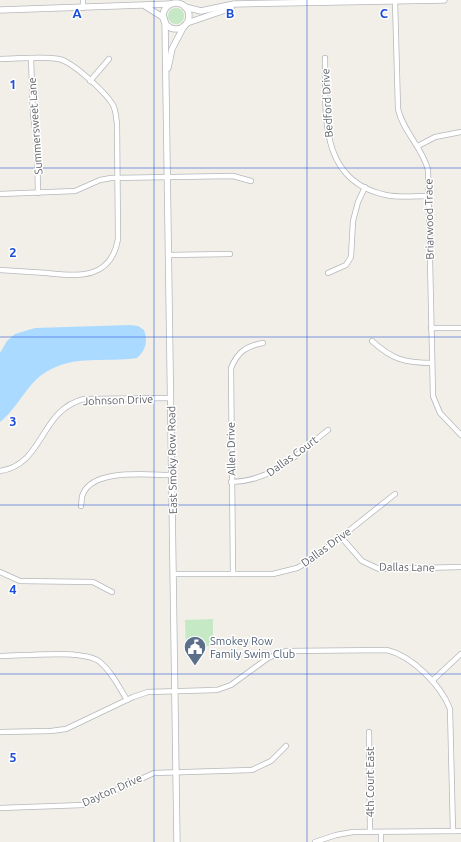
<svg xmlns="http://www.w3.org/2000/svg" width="461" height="842" font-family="Ubuntu,sans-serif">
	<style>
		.green { fill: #c5e8c5 }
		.water { fill: #aadaff }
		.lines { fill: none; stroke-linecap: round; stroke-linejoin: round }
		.minor-casing { stroke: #b5b8bc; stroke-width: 6 }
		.tertiary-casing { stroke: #b5b8bc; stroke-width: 7 }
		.minor { stroke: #fff; stroke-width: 4.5 }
		.tertiary { stroke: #fff; stroke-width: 5.5 }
		.grid { fill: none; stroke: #1d4ed8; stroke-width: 1; stroke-opacity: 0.55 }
		.labels { text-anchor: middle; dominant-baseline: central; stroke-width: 3; stroke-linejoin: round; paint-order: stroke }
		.street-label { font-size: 11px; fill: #5f6368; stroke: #fff }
		.service-label { font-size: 11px; fill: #4e5e75; stroke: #fff; text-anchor: start }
		.grid-label { font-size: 13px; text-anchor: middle; font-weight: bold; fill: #1d4ed8; stroke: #fff; stroke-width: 3; stroke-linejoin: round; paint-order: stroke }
	</style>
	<rect width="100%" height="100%" fill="#f1efe8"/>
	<g class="green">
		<circle cx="176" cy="16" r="8"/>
		<polygon points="213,619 213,646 186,646 185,620"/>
	</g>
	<path class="water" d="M130,325L138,326L144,330C148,341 146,350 137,358C105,363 75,354 46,372C27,383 18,408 0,422V353L7,341L15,334L35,328Z"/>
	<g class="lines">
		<g class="minor-casing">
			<g id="minor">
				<polyline points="83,0 83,8"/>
				<path d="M395,1L398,109C403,132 423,148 428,170L433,396L440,413L461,435"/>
				<polyline points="31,58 33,114 37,144 38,193"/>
				<path d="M325,58C326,111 317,181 386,195C400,198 415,196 429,196"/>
				<path d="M0,59C19,59 40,56 59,59C73,62 106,93 113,105C116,111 116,117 117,124L118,239C111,280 78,276 47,273C31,272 16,271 0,270"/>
				<polyline points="90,81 109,59"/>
				<polyline points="418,146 435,137 461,132"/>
				<polyline points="0,194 75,191 100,180 111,178 233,176 251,181"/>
				<polyline points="169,255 230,254"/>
				<polyline points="328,273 346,265 351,257 353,221 358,202 365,187"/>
				<polyline points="431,328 461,328"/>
				<path d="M372,341C392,359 404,363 432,363"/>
				<path d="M0,471C45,464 39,410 84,399L171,398"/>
				<path d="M231,482C273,481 296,455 328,430"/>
				<path d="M81,506C82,502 81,497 83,494C93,468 149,475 172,475"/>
				<polyline points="341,537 362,561 379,569 461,567"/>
				<polyline points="0,572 20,581 93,582 112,592"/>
				<polyline points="174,574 273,574 297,568 308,562 341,537 395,494"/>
				<path d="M233,574L231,368C238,351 247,346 263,343"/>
				<path d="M0,656C22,656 84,649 100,662C112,672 119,687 127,700"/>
				<polyline points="432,681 461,654"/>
				<path d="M0,732L51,731L66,729L133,697L148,692L217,690L231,685L268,658L286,651L387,650C412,656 441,685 450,709L453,831"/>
				<polyline points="369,732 370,832"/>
				<polyline points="0,808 83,805 154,773 252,770 271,761 286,746"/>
				<polyline points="315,842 336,835 353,832 461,831"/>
				<polyline points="381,842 381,832"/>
			</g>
		</g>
		<g class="tertiary-casing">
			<g id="tertiary">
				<circle cx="176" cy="16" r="13"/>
				<polyline points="145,6 164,18"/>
				<polyline points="185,7 201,11 234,4 444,0"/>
				<polyline points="0,10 171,4"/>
				<polyline points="165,21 177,842"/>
				<polyline points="187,23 231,8"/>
				<polyline points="168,68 172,49 184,26"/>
			</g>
		</g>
		<use href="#minor" class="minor"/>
		<use href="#tertiary" class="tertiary"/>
	</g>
	<path class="grid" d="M154,0V842M307,0V842M0,168H461M0,337H461M0,505H461M0,674H461"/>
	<defs>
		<g id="civic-pin" transform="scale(1.15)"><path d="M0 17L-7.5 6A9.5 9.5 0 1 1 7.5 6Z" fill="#5c6f8a" stroke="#fff"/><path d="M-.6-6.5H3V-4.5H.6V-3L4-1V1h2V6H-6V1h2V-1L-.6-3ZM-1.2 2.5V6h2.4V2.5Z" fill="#fff"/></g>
	</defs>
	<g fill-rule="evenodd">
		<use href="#civic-pin" x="195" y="647"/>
	</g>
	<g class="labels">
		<g class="street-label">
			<text transform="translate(327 103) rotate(-93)">Bedford Drive</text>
			<text transform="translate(35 126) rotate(-94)">Summersweet Lane</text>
			<text transform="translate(429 219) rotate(-91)">Briarwood Trace</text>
			<text transform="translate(118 400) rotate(-2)">Johnson Drive</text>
			<text transform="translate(231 449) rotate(-91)">Allen Drive</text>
			<text transform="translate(292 456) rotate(-36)">Dallas Court</text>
			<text transform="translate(172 460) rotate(-91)">East Smoky Row Road</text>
			<text transform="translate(326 547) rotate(-36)">Dallas Drive</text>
			<text transform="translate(407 567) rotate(1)">Dallas Lane</text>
			<text transform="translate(370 782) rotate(-90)">4th Court East</text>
			<text transform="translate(112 790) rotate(-24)">Dayton Drive</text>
		</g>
		<g class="service-label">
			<text x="210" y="641">Smokey Row<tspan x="210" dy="13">Family Swim Club</tspan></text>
		</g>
	</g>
	<g class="grid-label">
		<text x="77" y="18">A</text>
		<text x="230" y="18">B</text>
		<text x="384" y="18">C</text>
		<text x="13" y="89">1</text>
		<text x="13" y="257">2</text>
		<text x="13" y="426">3</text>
		<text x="13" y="594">4</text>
		<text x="13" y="762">5</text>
	</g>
</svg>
